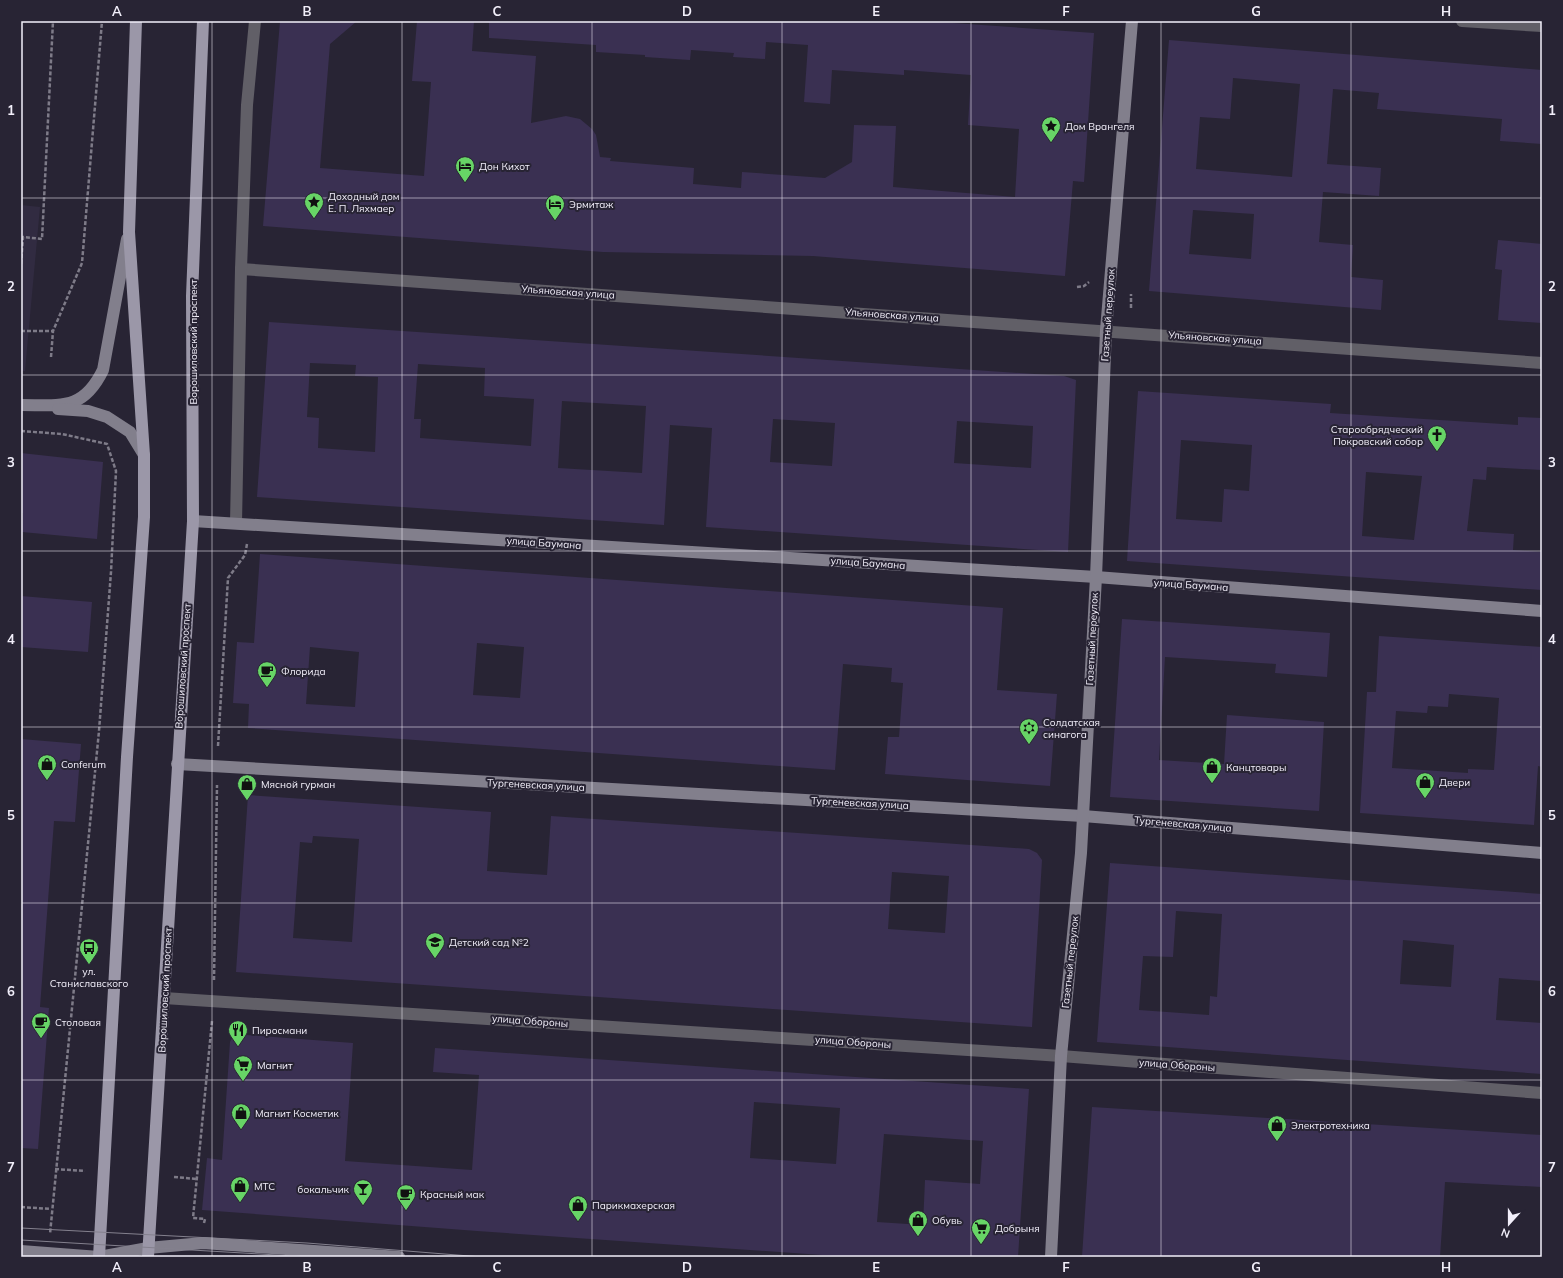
<svg xmlns="http://www.w3.org/2000/svg" width="1563" height="1278" font-family="Mulish,sans-serif">
	<style>
		.built { fill: #312b41 }
		.building { fill: #3a3052; fill-rule: evenodd }
		.lines { fill: none; stroke-linecap: round; stroke-linejoin: round }
		.path { stroke: #7e7b88; stroke-width: 2.5; stroke-dasharray: 4 2; stroke-linecap: butt }
		.street { stroke: #615f67; stroke-width: 12 }
		.secondary { stroke: #827f8c; stroke-width: 12 }
		.primary { stroke: #9b97a8; stroke-width: 12 }
		.tram { stroke: #84818e; stroke-width: 1 }
		.grid { fill: none; stroke: #f2effa; stroke-width: 1; stroke-opacity: 0.55 }
		.labels { text-anchor: middle; dominant-baseline: central; stroke-width: 4; stroke-linejoin: round; paint-order: stroke }
		.poi-label { font-size: 10px; fill: #f2effa; stroke: #282434; text-anchor: start }
		.street-label { font-size: 10px; fill: #f2effa; stroke: #282434 }
		.neatline { fill: none; stroke: #f2effa; stroke-width: 1.5 }
		.grid-label { font-size: 13px; text-anchor: middle; font-weight: bold; fill: #f2effa }
	</style>
	<rect width="100%" height="100%" fill="#282434"/>
	<polygon class="built" points="21,205 40,207 25,371 21,371"/>
	<g class="building">
		<polygon points="280,21 357,21 330,44 320,168 424,176 431,82 412,81 417,21 474,21 472,51 536,56 531,123 566,116 580,119 592,129 596,135 600,157 611,158 610,161 694,168 693,184 741,188 742,172 825,178 852,162 854,125 896,126 893,187 1015,197 1019,129 968,125 971,75 904,70 904,75 832,70 830,104 804,102 808,45 766,42 765,59 733,57 734,53 691,50 690,60 645,57 645,55 596,52 596,45 489,38 489,21 925,21 1094,33 1084,182 1073,181 1065,276 813,256 603,252 263,226"/>
		<path d="M1169,40L1542,70V144L1500,141L1502,119L1377,109L1379,93L1333,89L1327,164L1381,168L1379,196L1323,192L1319,242L1353,245L1351,277L1383,280L1381,310L1149,291ZM1233,78L1300,84L1292,177L1196,169L1200,117L1230,119ZM1193,210L1254,214L1251,259L1189,254Z"/>
		<polygon points="1498,240 1542,244 1542,323 1498,320 1502,270 1495,269"/>
		<path d="M269,322L1064,376L1076,380L1068,552L706,527L712,428L670,425L664,525L257,497ZM310,363L356,365L355,376L378,377L375,452L318,448L319,418L307,417ZM418,364L485,368L484,396L534,399L531,446L420,438L421,419H414ZM562,401L646,406L642,473L558,468ZM773,419L835,423L832,466L770,462ZM957,421L1033,426L1031,468L954,463Z"/>
		<path d="M1138,391L1331,404L1330,413L1518,425V417L1542,418V470L1487,467L1486,480L1473,479L1467,531L1514,534L1513,550L1542,552V590L1127,561ZM1181,440L1252,445L1249,491L1224,489L1222,522L1176,519ZM1366,472L1422,476L1414,540L1362,536Z"/>
		<polygon points="21,453 103,462 97,539 22,532 23,513 21,513"/>
		<path d="M260,554L1003,608L997,690L1057,694L1050,786L885,774L888,737H899L903,683L891,682L892,668L843,664L835,770L248,728L249,704L233,703L237,642L254,643ZM477,643L524,647L520,698L473,695ZM310,647L359,652L355,707L306,704Z"/>
		<polygon points="21,596 92,602 88,652 21,647"/>
		<polygon points="1122,619 1330,633 1327,677 1275,673 1276,664 1165,657 1159,760 1224,764 1227,715 1324,722 1319,811 1110,797"/>
		<path d="M1379,636L1542,647V767L1538,766L1534,825L1360,813L1367,692H1376ZM1449,694L1499,698L1494,770L1468,769V773L1392,768L1396,711L1427,713L1428,706L1448,707Z"/>
		<polygon points="21,739 81,744 75,822 54,821 40,1007 49,1008 38,1149 21,1148"/>
		<path d="M248,795L491,812L487,871L547,875L551,816L1029,849L1037,853L1042,860L1032,1027L236,972ZM313,836L359,839L352,942L293,938L300,842L312,843ZM892,872L949,876L945,933L888,929Z"/>
		<path d="M1110,863L1542,894V981L1499,978L1496,1020L1542,1023V1074L1097,1042ZM1176,911L1222,914L1217,997L1210,996L1209,1015L1139,1010L1143,956L1173,957ZM1403,940L1454,945L1451,987L1400,984Z"/>
		<path d="M234,1034L353,1043L345,1161L472,1170L479,1075L433,1072L435,1048L1029,1089L1018,1257H850L477,1231L202,1210L207,1158L222,1160L230,1042ZM754,1102L840,1108L836,1164L750,1158ZM884,1134L983,1141L980,1184L925,1180L923,1225L877,1222Z"/>
		<polygon points="1092,1107 1542,1135 1542,1187 1445,1182 1440,1257 1082,1257"/>
	</g>
	<g class="lines">
		<g class="path">
			<polyline points="21,264 23,237 42,239 53,21"/>
			<polyline points="1077,287 1084,286 1089,282"/>
			<polyline points="1131,308 1131,294"/>
			<polyline points="21,331 53,331"/>
			<polyline points="51,357 53,331 82,263 102,21"/>
			<polyline points="21,431 62,434 107,444 116,471 111,572 99,731 50,1234"/>
			<polyline points="218,746 228,578 245,555 247,544"/>
			<polyline points="214,980 217,785"/>
			<polyline points="55,1169 85,1171"/>
			<polyline points="174,1177 197,1179"/>
			<polyline points="21,1207 51,1209"/>
			<polyline points="204,1223 205,1219 193,1218 212,1021"/>
		</g>
		<g class="street">
			<polyline points="1462,21 1542,26"/>
			<polyline points="241,269 1542,363"/>
			<polyline points="236,523 241,269 247,105 255,21"/>
			<polyline points="164,998 1061,1056 1542,1093"/>
		</g>
		<g class="secondary">
			<path d="M21,405C61,405 83,411 103,370L127,239"/>
			<polyline points="58,409 88,411 107,417 130,432 144,455"/>
			<polyline points="193,521 1096,577 1542,611"/>
			<polyline points="177,764 1083,816 1542,853"/>
			<polyline points="21,1251 99,1257 148,1248 203,1243 399,1257"/>
			<polyline points="1051,1257 1061,1056 1081,853 1096,577 1106,330 1132,21"/>
		</g>
		<g class="primary">
			<polyline points="99,1257 127,757 144,517 144,455 129,232 136,21"/>
			<polyline points="148,1257 193,521 192,296 203,21"/>
		</g>
		<g class="tram">
			<polyline points="21,1228 307,1243 482,1257"/>
			<polyline points="21,1240 311,1257"/>
		</g>
	</g>
	<path class="grid" d="M212,21V1257M402,21V1257M592,21V1257M782,21V1257M971,21V1257M1161,21V1257M1351,21V1257M21,198H1542M21,375H1542M21,551H1542M21,727H1542M21,903H1542M21,1080H1542"/>
	<defs>
		<g id="sight-pin" transform="scale(1)"><path d="M0 17L-7.5 6A9.5 9.5 0 1 1 7.5 6Z" fill="#67d466" stroke="#282434"/><path d="M0-6L1.8-2.2L6-1.7L2.9 1.2L3.7 5.4L0 3.3L-3.7 5.4L-2.9 1.2L-6-1.7L-1.8-2.2Z" fill="#111"/></g>
		<g id="hotel-pin" transform="scale(1)"><path d="M0 17L-7.5 6A9.5 9.5 0 1 1 7.5 6Z" fill="#67d466" stroke="#282434"/><path d="M-6-4.5h1.5V1H6V5H4.5V3h-9V5H-6ZM-4 0a1.8 1.8 0 1 1 3.6 0ZM.5 0V-2.5h3Q6-2.5 6 0Z" fill="#111"/></g>
		<g id="church-pin" transform="scale(1)"><path d="M0 17L-7.5 6A9.5 9.5 0 1 1 7.5 6Z" fill="#67d466" stroke="#282434"/><path d="M-1.2-6h2.4v3.5h3.3v2.4h-3.3V6h-2.4V-.1h-3.3v-2.4h3.3Z" fill="#111"/></g>
		<g id="cafe-pin" transform="scale(1)"><path d="M0 17L-7.5 6A9.5 9.5 0 1 1 7.5 6Z" fill="#67d466" stroke="#282434"/><path d="M-5.5-4.5H6V0H3Q3 3.5 0 3.5H-2.5Q-5.5 3.5-5.5 0ZM3-3.2v2h1.7v-2ZM-6 4.5H4V6H-6Z" fill="#111"/></g>
		<g id="synagogue-pin" transform="scale(1)"><path d="M0 17L-7.5 6A9.5 9.5 0 1 1 7.5 6Z" fill="#67d466" stroke="#282434"/><path d="M0-6.5L5.6 3.2H-5.6ZM0 6.5L5.6-3.2H-5.6Z" fill="#111"/></g>
		<g id="shop-pin" transform="scale(1)"><path d="M0 17L-7.5 6A9.5 9.5 0 1 1 7.5 6Z" fill="#67d466" stroke="#282434"/><path d="M-5-2.5h2.3a2.7 3.5 0 0 1 5.4 0H5L5.5 6h-11ZM-1.5-2.5h3a1.5 2.3 0 0 0-3 0Z" fill="#111"/></g>
		<g id="school-pin" transform="scale(1)"><path d="M0 17L-7.5 6A9.5 9.5 0 1 1 7.5 6Z" fill="#67d466" stroke="#282434"/><path d="M0-5L7-2L0 1L-7-2ZM-4 1L0 2.5L4 1V4Q0 6-4 4Z" fill="#111"/></g>
		<g id="bus-pin" transform="scale(1)"><path d="M0 17L-7.5 6A9.5 9.5 0 1 1 7.5 6Z" fill="#67d466" stroke="#282434"/><path d="M-5-6H5V4H4V6H2V4H-2V6H-4V4H-5ZM-3.5-4V0h7V-4ZM-3.5 1.2v1.5H-2V1.2ZM2 1.2v1.5H3.5V1.2Z" fill="#111"/></g>
		<g id="restaurant-pin" transform="scale(1)"><path d="M0 17L-7.5 6A9.5 9.5 0 1 1 7.5 6Z" fill="#67d466" stroke="#282434"/><path d="M-5-6h1v4h1v-4h1v4h1v-4h1v5L-1.5 .5V6h-2V.5L-5-1ZM5-6V6H3V1.5H1.5Q1.5-4 5-6Z" fill="#111"/></g>
		<g id="supermarket-pin" transform="scale(1)"><path d="M0 17L-7.5 6A9.5 9.5 0 1 1 7.5 6Z" fill="#67d466" stroke="#282434"/><path d="M-6-5.5h2.5l.6 2H6L4.5 2H-2.5L-4.4-4H-6ZM-1.5 3.2a1.3 1.3 0 1 0 .1 0ZM3 3.2a1.3 1.3 0 1 0 .1 0Z" fill="#111"/></g>
		<g id="bar-pin" transform="scale(1)"><path d="M0 17L-7.5 6A9.5 9.5 0 1 1 7.5 6Z" fill="#67d466" stroke="#282434"/><path d="M-6-5H6L.8 .8V4.5H3.5V6h-7V4.5H-.8V.8Z" fill="#111"/></g>
	</defs>
	<g fill-rule="evenodd">
		<use href="#sight-pin" x="1051" y="126"/>
		<use href="#hotel-pin" x="465" y="166"/>
		<use href="#sight-pin" x="314" y="202"/>
		<use href="#hotel-pin" x="555" y="204"/>
		<use href="#church-pin" x="1437" y="435"/>
		<use href="#cafe-pin" x="267" y="671"/>
		<use href="#synagogue-pin" x="1029" y="728"/>
		<use href="#shop-pin" x="47" y="764"/>
		<use href="#shop-pin" x="1212" y="767"/>
		<use href="#shop-pin" x="1425" y="782"/>
		<use href="#shop-pin" x="247" y="784"/>
		<use href="#school-pin" x="435" y="942"/>
		<use href="#bus-pin" x="89" y="948"/>
		<use href="#cafe-pin" x="41" y="1022"/>
		<use href="#restaurant-pin" x="238" y="1030"/>
		<use href="#supermarket-pin" x="243" y="1065"/>
		<use href="#shop-pin" x="241" y="1113"/>
		<use href="#shop-pin" x="1277" y="1125"/>
		<use href="#shop-pin" x="240" y="1186"/>
		<use href="#bar-pin" x="363" y="1189"/>
		<use href="#cafe-pin" x="406" y="1194"/>
		<use href="#shop-pin" x="578" y="1205"/>
		<use href="#shop-pin" x="918" y="1220"/>
		<use href="#supermarket-pin" x="981" y="1228"/>
	</g>
	<g class="labels">
		<g class="poi-label">
			<text x="1065" y="126">Дом Врангеля</text>
			<text x="479" y="166">Дон Кихот</text>
			<text x="328" y="196">Доходный дом<tspan x="328" dy="12">Е. П. Ляхмаер</tspan></text>
			<text x="569" y="204">Эрмитаж</text>
			<text x="1423" y="429" text-anchor="end">Старообрядческий<tspan x="1423" dy="12">Покровский собор</tspan></text>
			<text x="281" y="671">Флорида</text>
			<text x="1043" y="722">Солдатская<tspan x="1043" dy="12">синагога</tspan></text>
			<text x="61" y="764">Conferum</text>
			<text x="1226" y="767">Канцтовары</text>
			<text x="1439" y="782">Двери</text>
			<text x="261" y="784">Мясной гурман</text>
			<text x="449" y="942">Детский сад №2</text>
			<text x="89" y="971" text-anchor="middle">ул.<tspan x="89" dy="12">Станиславского</tspan></text>
			<text x="55" y="1022">Столовая</text>
			<text x="252" y="1030">Пиросмани</text>
			<text x="257" y="1065">Магнит</text>
			<text x="255" y="1113">Магнит Косметик</text>
			<text x="1291" y="1125">Электротехника</text>
			<text x="254" y="1186">МТС</text>
			<text x="349" y="1189" text-anchor="end">бокальчик</text>
			<text x="420" y="1194">Красный мак</text>
			<text x="592" y="1205">Парикмахерская</text>
			<text x="932" y="1220">Обувь</text>
			<text x="995" y="1228">Добрыня</text>
		</g>
		<g class="street-label">
			<text transform="translate(568 292) rotate(4)">Ульяновская улица</text>
			<text transform="translate(892 315) rotate(4)">Ульяновская улица</text>
			<text transform="translate(1108 315) rotate(-86)">Газетный переулок</text>
			<text transform="translate(1215 338) rotate(4)">Ульяновская улица</text>
			<text transform="translate(193 342) rotate(-90)">Ворошиловский проспект</text>
			<text transform="translate(544 543) rotate(4)">улица Баумана</text>
			<text transform="translate(868 563) rotate(4)">улица Баумана</text>
			<text transform="translate(1191 585) rotate(4)">улица Баумана</text>
			<text transform="translate(1092 639) rotate(-87)">Газетный переулок</text>
			<text transform="translate(183 666) rotate(-86)">Ворошиловский проспект</text>
			<text transform="translate(536 785) rotate(3)">Тургеневская улица</text>
			<text transform="translate(860 803) rotate(3)">Тургеневская улица</text>
			<text transform="translate(1183 824) rotate(5)">Тургеневская улица</text>
			<text transform="translate(1070 962) rotate(-84)">Газетный переулок</text>
			<text transform="translate(165 990) rotate(-87)">Ворошиловский проспект</text>
			<text transform="translate(530 1021) rotate(4)">улица Обороны</text>
			<text transform="translate(853 1042) rotate(4)">улица Обороны</text>
			<text transform="translate(1177 1065) rotate(4)">улица Обороны</text>
		</g>
	</g>
	<rect width="1563" height="1278" fill="none" stroke="#282434" stroke-width="44"/>
	<g transform="translate(1509 1224) rotate(201)" stroke="#282434" stroke-width="3" paint-order="stroke">
	<path d="M0-3L7 15L0 10L-7 15Z" fill="#f2effa"/>
	<text y="-6" font-size="11" font-weight="bold" text-anchor="middle" fill="#f2effa">N</text>
	</g>
	<rect x="22" y="22" width="1519" height="1234" class="neatline"/>
	<g class="grid-label">
		<text x="117" y="16">A</text>
		<text x="307" y="16">B</text>
		<text x="497" y="16">C</text>
		<text x="687" y="16">D</text>
		<text x="876" y="16">E</text>
		<text x="1066" y="16">F</text>
		<text x="1256" y="16">G</text>
		<text x="1446" y="16">H</text>
		<text x="11" y="115">1</text>
		<text x="1552" y="115">1</text>
		<text x="11" y="291">2</text>
		<text x="1552" y="291">2</text>
		<text x="11" y="467">3</text>
		<text x="1552" y="467">3</text>
		<text x="11" y="644">4</text>
		<text x="1552" y="644">4</text>
		<text x="11" y="820">5</text>
		<text x="1552" y="820">5</text>
		<text x="11" y="996">6</text>
		<text x="1552" y="996">6</text>
		<text x="11" y="1172">7</text>
		<text x="1552" y="1172">7</text>
		<text x="117" y="1272">A</text>
		<text x="307" y="1272">B</text>
		<text x="497" y="1272">C</text>
		<text x="687" y="1272">D</text>
		<text x="876" y="1272">E</text>
		<text x="1066" y="1272">F</text>
		<text x="1256" y="1272">G</text>
		<text x="1446" y="1272">H</text>
	</g>
</svg>
